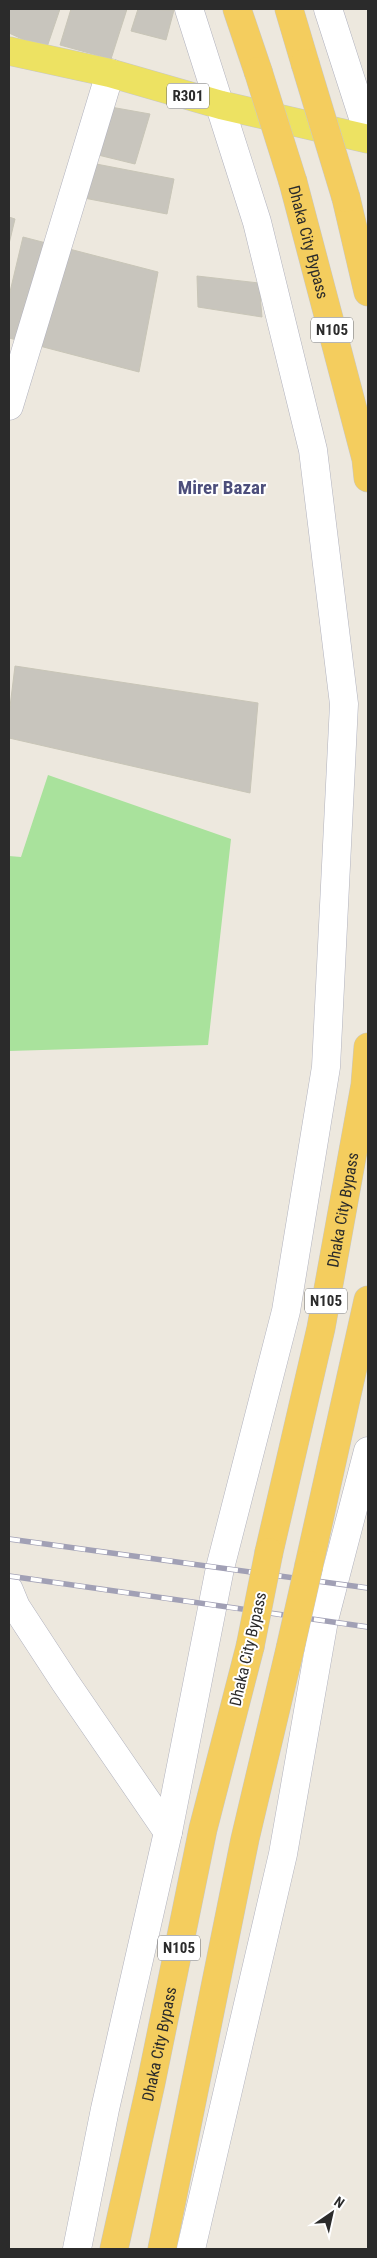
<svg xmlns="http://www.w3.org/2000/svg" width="377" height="2258" font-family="'Roboto Condensed',sans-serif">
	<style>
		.green { fill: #a9e29c }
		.building { fill: #c8c5bd; stroke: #c8c5b7 }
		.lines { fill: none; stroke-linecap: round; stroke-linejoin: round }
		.minor-casing { stroke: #b1b2be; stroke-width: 29 }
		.secondary-casing { stroke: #b1b2be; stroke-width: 29 }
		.primary-casing { stroke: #c8c8c8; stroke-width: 29 }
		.trunk-casing { stroke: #c8c8c8; stroke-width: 29 }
		.minor { stroke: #fff; stroke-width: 28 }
		.secondary { stroke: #fff; stroke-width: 28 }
		.primary { stroke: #ede262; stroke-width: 28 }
		.trunk { stroke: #f4cd5e; stroke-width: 28 }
		.rail-casing { stroke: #a1a0b5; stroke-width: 5.5 }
		.rail { stroke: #fff; stroke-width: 4; stroke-dasharray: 11; stroke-linecap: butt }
		.trunk-bridge-casing { stroke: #c8c8c8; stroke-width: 29; stroke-linecap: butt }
		.trunk-bridge { stroke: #f4cd5e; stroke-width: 28 }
		.labels { text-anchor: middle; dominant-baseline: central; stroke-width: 4; stroke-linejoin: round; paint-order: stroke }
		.shield { fill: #fff; stroke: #6b6b6b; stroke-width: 1 }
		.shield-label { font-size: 15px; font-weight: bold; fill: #2b2b2b }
		.street-label { font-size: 16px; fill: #2b2b2b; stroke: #fff }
		.quarter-label { font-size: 19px; font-weight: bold; fill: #4c4e7b; stroke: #fff }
	</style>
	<rect width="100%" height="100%" fill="#ede8de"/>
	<polygon class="green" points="48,775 231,839 208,1045 9,1051 9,856 21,857"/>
	<g class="building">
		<polygon points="9,9 60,9 46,50 9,33"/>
		<polygon points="71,9 127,9 111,59 60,45"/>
		<polygon points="138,9 174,10 166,40 131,31"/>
		<polygon points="105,106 150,114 135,164 94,154"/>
		<polygon points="91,163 174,179 167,214 84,198"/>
		<polygon points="9,217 15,219 9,244"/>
		<polygon points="23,237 158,272 139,372 9,338 9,296"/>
		<polygon points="197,276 259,283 262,317 198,307"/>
		<polygon points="15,666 258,703 250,793 9,738 9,715"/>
	</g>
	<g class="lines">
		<g class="minor-casing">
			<g id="minor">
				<polyline points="9,406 110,73"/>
				<polyline points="9,1590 16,1607 65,1682 168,1832"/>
			</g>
		</g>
		<g class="secondary-casing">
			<g id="secondary">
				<polyline points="328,9 368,133"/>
				<polyline points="77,2249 105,2109 168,1832 220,1568 286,1311 326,1067 344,704 313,450 257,222 189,9"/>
				<polyline points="191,2249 283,1854 324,1620 368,1451"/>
			</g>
		</g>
		<g class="primary-casing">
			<polyline id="primary" points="9,51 110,73 221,105 368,139"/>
		</g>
		<g class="trunk-casing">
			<g id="trunk">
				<polyline points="237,9 258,71"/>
				<polyline points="289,9 305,63"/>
				<path id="s1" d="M293,182L366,459L368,478"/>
				<polyline points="346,198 368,292"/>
				<path id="s2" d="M269,1552L321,1328L365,1085L368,1047"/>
				<polyline points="309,1565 368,1300"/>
				<path id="s3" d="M114,2249L151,2083L203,1829L250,1647"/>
				<polyline points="162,2249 245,1839 290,1649"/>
			</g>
		</g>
		<use href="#minor" class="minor"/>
		<use href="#secondary" class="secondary"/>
		<use href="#primary" class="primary"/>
		<use href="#trunk" class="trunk"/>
		<g class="rail-casing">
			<g id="rail">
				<polyline points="9,1539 368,1588"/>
				<polyline points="9,1576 368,1627"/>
			</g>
		</g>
		<use href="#rail" class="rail"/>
		<g class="trunk-bridge-casing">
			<g id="trunk-bridge">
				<polyline points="305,63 346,198"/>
				<polyline points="258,71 293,182"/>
				<polyline points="250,1647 269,1552"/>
				<polyline points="290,1649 309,1565"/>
			</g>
		</g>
		<use href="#trunk-bridge" class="trunk-bridge"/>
	</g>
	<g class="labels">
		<g class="shield">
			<rect x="167" y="83.5" width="42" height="25" rx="4"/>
			<rect x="311" y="317.5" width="42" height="25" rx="4"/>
			<rect x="305" y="1288.5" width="42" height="25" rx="4"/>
			<rect x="158" y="1935.5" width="42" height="25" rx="4"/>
		</g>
		<g class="shield-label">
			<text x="188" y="96">R301</text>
			<text x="332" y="330">N105</text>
			<text x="326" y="1301">N105</text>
			<text x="179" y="1948">N105</text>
		</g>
		<g class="street-label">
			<text stroke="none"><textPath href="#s1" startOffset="62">Dhaka City Bypass</textPath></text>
			<text stroke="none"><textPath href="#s2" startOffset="350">Dhaka City Bypass</textPath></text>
			<text transform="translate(248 1649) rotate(-77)">Dhaka City Bypass</text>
			<text stroke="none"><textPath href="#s3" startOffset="210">Dhaka City Bypass</textPath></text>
		</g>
		<g class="quarter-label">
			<text x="222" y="487">Mirer Bazar</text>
		</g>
	</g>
	<rect width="377" height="2258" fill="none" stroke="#2b2b2b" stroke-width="20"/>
	<g transform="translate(332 2213) rotate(34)" stroke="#ffffff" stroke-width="4" paint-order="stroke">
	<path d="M0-4L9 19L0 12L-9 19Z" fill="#2b2b2b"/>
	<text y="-8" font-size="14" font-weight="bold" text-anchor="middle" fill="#2b2b2b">N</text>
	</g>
</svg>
